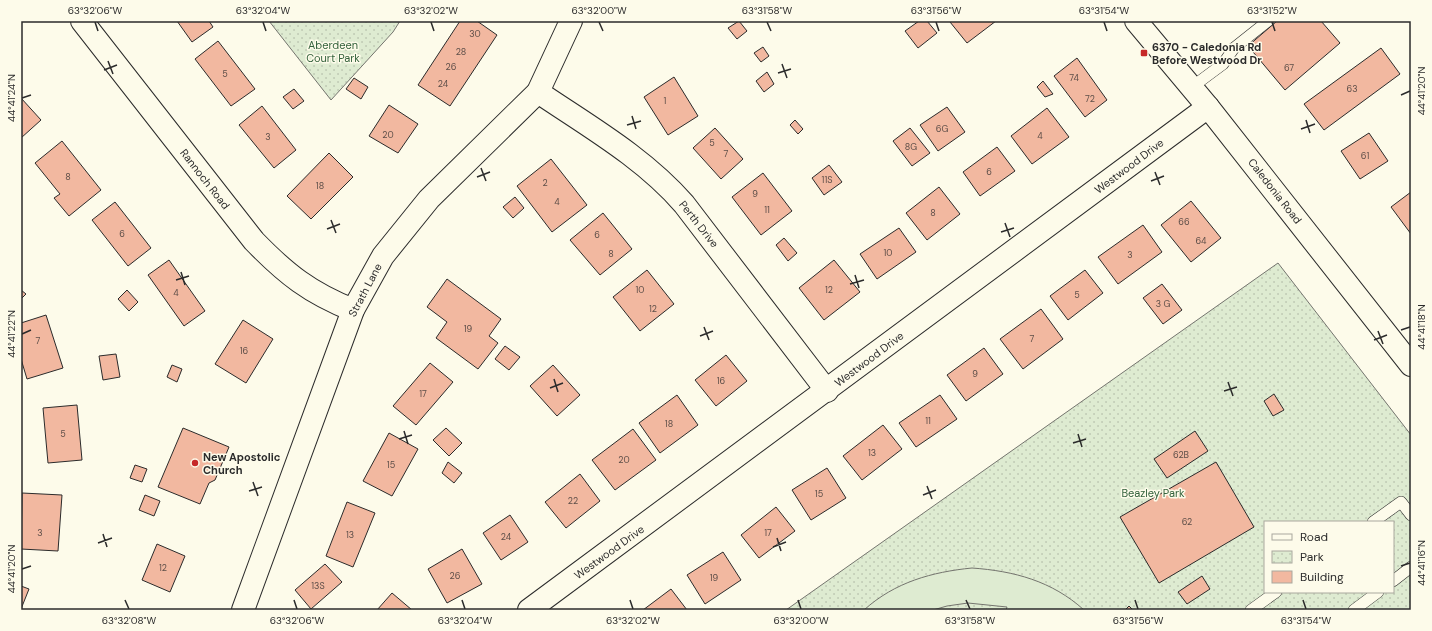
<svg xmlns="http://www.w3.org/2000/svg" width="1432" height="631" font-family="'DM Sans',sans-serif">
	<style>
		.park { fill: url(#park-dots); stroke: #74746e; fill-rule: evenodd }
		.pitch { fill: #deebd1; stroke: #74746e }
		.building { fill: #f2b8a0; stroke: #2b2b2b }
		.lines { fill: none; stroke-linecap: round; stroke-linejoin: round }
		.service-casing { stroke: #2b2b2b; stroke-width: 12 }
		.minor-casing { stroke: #2b2b2b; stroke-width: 24 }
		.tertiary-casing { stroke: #2b2b2b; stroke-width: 24 }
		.service { stroke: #fdfbea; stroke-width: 11 }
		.minor { stroke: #fdfbea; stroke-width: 22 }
		.tertiary { stroke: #fdfbea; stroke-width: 22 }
		.ticks { fill: none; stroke: #2b2b2b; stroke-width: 1.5 }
		.poi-dot { fill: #c62828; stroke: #fdfbea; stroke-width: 1.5 }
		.labels { text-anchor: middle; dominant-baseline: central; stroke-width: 3; stroke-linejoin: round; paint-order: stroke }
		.number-label { font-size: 9px; fill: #5d4e48 }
		.park-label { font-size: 11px; fill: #34623c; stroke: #fdfbea }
		.poi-label { font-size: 11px; font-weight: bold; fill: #2b2b2b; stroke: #fdfbea; text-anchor: start }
		.street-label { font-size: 11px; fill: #2b2b2b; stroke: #fdfbea }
		.neatline { fill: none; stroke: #2b2b2b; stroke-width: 1.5 }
		.ticks-label { font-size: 10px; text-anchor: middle; fill: #2b2b2b }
	</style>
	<defs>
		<pattern id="park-dots" width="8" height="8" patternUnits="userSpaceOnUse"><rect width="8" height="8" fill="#deebd1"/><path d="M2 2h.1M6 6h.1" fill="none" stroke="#bfcab4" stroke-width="1.8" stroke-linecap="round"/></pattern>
	</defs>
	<rect width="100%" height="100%" fill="#fdfbea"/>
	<g class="park">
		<polygon points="269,21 400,21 393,32 331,100"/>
		<path d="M1278,263L1411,435V610H786ZM1265,522H1393V592H1265Z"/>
	</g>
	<path class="pitch" d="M972,568C1014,571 1052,581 1084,610H1006L1007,607L968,603L947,606L933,610H864C895,582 932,572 972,568Z"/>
	<g class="building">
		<polygon points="177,21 209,21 213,27 192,42"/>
		<polygon points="460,21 477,21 497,35 450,106 418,85"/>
		<polygon points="739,21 747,31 737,39 728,28"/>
		<polygon points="919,21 927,21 937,33 918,48 905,31"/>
		<polygon points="952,21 996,21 967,43 950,22"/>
		<polygon points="1277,21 1321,21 1340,43 1285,90 1248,46"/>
		<polygon points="218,41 255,89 231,106 195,59"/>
		<polygon points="763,47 769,56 761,62 754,53"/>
		<polygon points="1381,48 1400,74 1324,130 1304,104"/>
		<polygon points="1077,58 1107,100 1085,117 1054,76"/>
		<polygon points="767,72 774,84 764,92 756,81"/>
		<polygon points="674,77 698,116 668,135 644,97"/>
		<polygon points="354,78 368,87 361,99 346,89"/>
		<polygon points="1043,81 1053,94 1045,97 1037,87"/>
		<polygon points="294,89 304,101 293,109 283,97"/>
		<polygon points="21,98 41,120 21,138"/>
		<polygon points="389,105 418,124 398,153 369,136"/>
		<polygon points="262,106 296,150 274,168 239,125"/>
		<polygon points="947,107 965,132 938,151 920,125"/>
		<polygon points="1047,108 1069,137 1032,164 1011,136"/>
		<polygon points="795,120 803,129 798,134 790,125"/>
		<polygon points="715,128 743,159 721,179 693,148"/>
		<polygon points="910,128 930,153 912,166 893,141"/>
		<polygon points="1369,133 1388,161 1360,179 1341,151"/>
		<polygon points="62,141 101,190 69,216 54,198 60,194 35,163"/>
		<polygon points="997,147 1015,171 980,196 963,172"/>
		<polygon points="329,153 353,177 311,219 287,196"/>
		<polygon points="551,159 587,205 552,232 517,186"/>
		<polygon points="829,165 842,182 824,195 812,178"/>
		<polygon points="763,173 792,211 761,235 732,197"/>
		<polygon points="939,187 960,214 927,240 906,213"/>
		<polygon points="1411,192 1411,234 1391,207"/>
		<polygon points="515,197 524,208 513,218 503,207"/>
		<polygon points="1191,201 1221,238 1191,262 1161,225"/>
		<polygon points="115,202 151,248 128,266 92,220"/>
		<polygon points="603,213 632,249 600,275 570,240"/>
		<polygon points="1143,225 1162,252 1118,284 1098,257"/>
		<polygon points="899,228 916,252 877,279 860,254"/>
		<polygon points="784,238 797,253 788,261 776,245"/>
		<polygon points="169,260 205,311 184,326 148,275"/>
		<polygon points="834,260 860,292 824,320 799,288"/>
		<polygon points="647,270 674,304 640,331 613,297"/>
		<polygon points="1085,270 1103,293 1068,320 1050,296"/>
		<polygon points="447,279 501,319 489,336 498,343 478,369 436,338 447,322 427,307"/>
		<polygon points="1162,284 1182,310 1163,324 1143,298"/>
		<polygon points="21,290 26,294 21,299"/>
		<polygon points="127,290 138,302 129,311 118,299"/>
		<polygon points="1041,309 1063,339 1023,369 1000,339"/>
		<polygon points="46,315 63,368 27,379 21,359 21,323"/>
		<polygon points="243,320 273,339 246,383 215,364"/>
		<polygon points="505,346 520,357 509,370 495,359"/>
		<polygon points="984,348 1003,374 966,401 947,375"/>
		<polygon points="116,354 120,377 103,380 99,356"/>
		<polygon points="726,355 747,381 716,406 695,380"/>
		<polygon points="430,363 453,382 416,425 393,406"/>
		<polygon points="172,365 182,369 177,382 167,377"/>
		<polygon points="553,365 580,395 557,416 530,386"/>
		<polygon points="1274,394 1284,410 1273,416 1264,401"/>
		<polygon points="677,395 698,425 660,453 639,423"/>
		<polygon points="940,395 957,419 916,447 899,423"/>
		<polygon points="77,405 82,460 48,463 43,408"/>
		<polygon points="883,425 902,449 862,480 843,456"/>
		<polygon points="183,428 229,447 215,480 209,483 200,504 158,487"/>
		<polygon points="446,428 462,443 449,456 433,440"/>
		<polygon points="633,429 656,460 615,490 592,460"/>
		<polygon points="1195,431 1208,451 1167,478 1154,459"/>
		<polygon points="389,433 418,449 392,496 363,481"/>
		<polygon points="448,462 462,473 454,483 442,473"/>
		<polygon points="1216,462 1254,527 1159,583 1120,517"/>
		<polygon points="135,465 147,469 142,482 130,478"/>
		<polygon points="827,468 846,498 811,520 792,490"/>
		<polygon points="580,474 600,501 566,528 545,502"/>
		<polygon points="22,493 62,495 58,551 21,549"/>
		<polygon points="145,495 160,501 154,516 139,510"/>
		<polygon points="347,502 375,513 353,567 326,556"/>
		<polygon points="776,507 795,531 759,558 741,535"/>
		<polygon points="510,515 528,542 501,560 483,533"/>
		<polygon points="157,544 185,556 170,592 142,580"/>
		<polygon points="462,549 482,584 447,603 428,569"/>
		<polygon points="723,552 741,580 705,604 687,575"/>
		<polygon points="325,564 342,582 311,609 295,590"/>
		<polygon points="1202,576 1210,589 1187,604 1178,592"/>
		<polygon points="21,586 29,589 21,609"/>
		<polygon points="671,589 687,610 643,610"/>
		<polygon points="392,593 412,610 377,610"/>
		<polygon points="1129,606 1133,610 1125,610"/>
	</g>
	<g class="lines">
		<g class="service-casing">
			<g id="service">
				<polyline points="1192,87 1223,64 1234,48 1268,21"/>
				<polyline points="1373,522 1401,502 1411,515"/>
				<polyline points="1393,581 1411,567"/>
				<polyline points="1251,610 1276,592"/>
				<polyline points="1354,610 1378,592"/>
			</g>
		</g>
		<g class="minor-casing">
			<g id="minor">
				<path d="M82,21L254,241C286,274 310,293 353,310"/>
				<path d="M538,92C588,126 643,157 684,204L827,391"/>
				<polyline points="243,610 353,310 383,256 429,199 538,92 571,21"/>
				<polyline points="529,610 1208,107"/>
			</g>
		</g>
		<g class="tertiary-casing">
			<polyline id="tertiary" points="1136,21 1208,107 1411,365"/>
		</g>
		<use href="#service" class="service"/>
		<use href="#minor" class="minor"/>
		<use href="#tertiary" class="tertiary"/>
	</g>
	<path class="ticks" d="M95,22L98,31M263,22L266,31M431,22L434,31M599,22L603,31M767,22L771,31M936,22L939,31M1104,22L1107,31M1272,22L1275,31M108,61L113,74M782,64L787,78M104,70L117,65M778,73L791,69M1401,95L1410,91M22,98L31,95M632,116L636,129M1306,120L1310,133M627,125L641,121M1301,129L1315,124M481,168L486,181M1155,172L1160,185M477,177L490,172M1151,181L1164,176M331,220L336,233M1005,223L1010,237M327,229L340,224M1001,232L1014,228M181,272L185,285M855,275L859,288M176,280L189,276M850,284L864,280M704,327L709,340M1401,330L1410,327M1378,331L1383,344M22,334L31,330M700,336L713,331M1374,340L1387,335M554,379L558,392M1228,382L1233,396M550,388L563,383M1224,391L1237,387M404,431L408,444M1078,434L1082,447M399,439L412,435M1073,443L1086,439M253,482L258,496M927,486L932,499M249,491L262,487M923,495L936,490M103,534L107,547M777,538L781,551M98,543L112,538M773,547L786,542M1401,566L1410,563M22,569L31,566M125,600L129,609M294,600L297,609M462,600L465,609M630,600L633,609M798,600L801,609M966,600L970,609M1135,600L1138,609M1303,600L1306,609"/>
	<g class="poi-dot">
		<rect x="1140" y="49" width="8" height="8" rx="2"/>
		<circle cx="195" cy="463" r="4"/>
	</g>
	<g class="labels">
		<g class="number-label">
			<text x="475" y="34">30</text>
			<text x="461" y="52">28</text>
			<text x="451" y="67">26</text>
			<text x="1289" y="68">67</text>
			<text x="225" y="74">5</text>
			<text x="1074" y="78">74</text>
			<text x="443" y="84">24</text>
			<text x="1352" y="89">63</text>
			<text x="1090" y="99">72</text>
			<text x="665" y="101">1</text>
			<text x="942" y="129">6G</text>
			<text x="388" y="135">20</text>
			<text x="1040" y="136">4</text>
			<text x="268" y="137">3</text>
			<text x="712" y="143">5</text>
			<text x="911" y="147">8G</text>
			<text x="726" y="154">7</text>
			<text x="1365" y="156">61</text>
			<text x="989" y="172">6</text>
			<text x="68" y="177">8</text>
			<text x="827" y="180">11S</text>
			<text x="545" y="183">2</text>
			<text x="320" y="186">18</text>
			<text x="755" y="194">9</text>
			<text x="557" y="202">4</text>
			<text x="767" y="210">11</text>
			<text x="933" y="213">8</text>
			<text x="1184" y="222">66</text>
			<text x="122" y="234">6</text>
			<text x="597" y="235">6</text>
			<text x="1201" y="241">64</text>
			<text x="888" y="253">10</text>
			<text x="611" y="254">8</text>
			<text x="1130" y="255">3</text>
			<text x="640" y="290">10</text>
			<text x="829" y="290">12</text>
			<text x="176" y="293">4</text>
			<text x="1077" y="295">5</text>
			<text x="1163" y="304">3 G</text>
			<text x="653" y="309">12</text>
			<text x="468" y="329">19</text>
			<text x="1032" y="339">7</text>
			<text x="38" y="341">7</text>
			<text x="244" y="351">16</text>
			<text x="975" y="374">9</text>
			<text x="721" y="381">16</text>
			<text x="423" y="394">17</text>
			<text x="928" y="421">11</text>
			<text x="669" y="424">18</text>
			<text x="63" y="434">5</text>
			<text x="872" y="453">13</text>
			<text x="1181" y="455">62B</text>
			<text x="624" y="460">20</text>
			<text x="391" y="465">15</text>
			<text x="819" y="494">15</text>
			<text x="573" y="501">22</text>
			<text x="1187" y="522">62</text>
			<text x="40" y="533">3</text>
			<text x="768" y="533">17</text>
			<text x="350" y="535">13</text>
			<text x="506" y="537">24</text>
			<text x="163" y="568">12</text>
			<text x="455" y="576">26</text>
			<text x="714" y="578">19</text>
			<text x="318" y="586">13S</text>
		</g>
		<g class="park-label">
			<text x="333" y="45">Aberdeen<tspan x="333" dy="13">Court Park</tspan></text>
			<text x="1153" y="493">Beazley Park</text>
		</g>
		<g class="poi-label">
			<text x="1152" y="47">6370 - Caledonia Rd<tspan x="1152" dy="13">Before Westwood Dr</tspan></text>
			<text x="203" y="457">New Apostolic<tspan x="203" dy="13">Church</tspan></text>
		</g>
		<g class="street-label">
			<text transform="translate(1129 166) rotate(-37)">Westwood Drive</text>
			<text transform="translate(205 179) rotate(52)">Rannoch Road</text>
			<text transform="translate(1275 191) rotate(52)">Caledonia Road</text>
			<text transform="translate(699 224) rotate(52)">Perth Drive</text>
			<text transform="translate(365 290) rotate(-62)">Strath Lane</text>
			<text transform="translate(869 359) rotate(-37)">Westwood Drive</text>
			<text transform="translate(609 552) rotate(-36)">Westwood Drive</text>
		</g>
	</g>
	<rect width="1432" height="631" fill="none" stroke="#fdfbea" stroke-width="44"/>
	<rect x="1264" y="521" width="130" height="72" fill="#fdfbea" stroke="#a9a89e"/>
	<rect x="1272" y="534" width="20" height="6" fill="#fdfbea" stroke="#a9a89e"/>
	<text x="1300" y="541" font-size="12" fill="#2b2b2b">Road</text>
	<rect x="1272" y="551" width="20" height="12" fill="url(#park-dots)" stroke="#a9a89e"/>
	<text x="1300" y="561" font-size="12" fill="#2b2b2b">Park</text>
	<rect x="1272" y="571" width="20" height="12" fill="#f2b8a0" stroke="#a9a89e"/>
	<text x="1300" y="581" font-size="12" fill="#2b2b2b">Building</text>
	<rect x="22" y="22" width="1388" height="587" class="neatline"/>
	<g class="ticks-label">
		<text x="95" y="14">63°32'06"W</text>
		<text x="263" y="14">63°32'04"W</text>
		<text x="431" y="14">63°32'02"W</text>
		<text x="599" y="14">63°32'00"W</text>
		<text x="767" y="14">63°31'58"W</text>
		<text x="936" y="14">63°31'56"W</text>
		<text x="1104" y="14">63°31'54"W</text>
		<text x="1272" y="14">63°31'52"W</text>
		<text transform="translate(1421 91) rotate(-90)" y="4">44°41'20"N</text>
		<text transform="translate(11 98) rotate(-90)" y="4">44°41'24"N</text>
		<text transform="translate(1421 327) rotate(-90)" y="4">44°41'18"N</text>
		<text transform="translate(11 334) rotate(-90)" y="4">44°41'22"N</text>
		<text transform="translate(1421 563) rotate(-90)" y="4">44°41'16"N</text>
		<text transform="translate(11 569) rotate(-90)" y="4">44°41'20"N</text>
		<text x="129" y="624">63°32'08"W</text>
		<text x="297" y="624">63°32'06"W</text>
		<text x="465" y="624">63°32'04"W</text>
		<text x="633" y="624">63°32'02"W</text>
		<text x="801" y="624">63°32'00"W</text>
		<text x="970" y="624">63°31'58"W</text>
		<text x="1138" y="624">63°31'56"W</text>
		<text x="1306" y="624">63°31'54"W</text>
	</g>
</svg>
